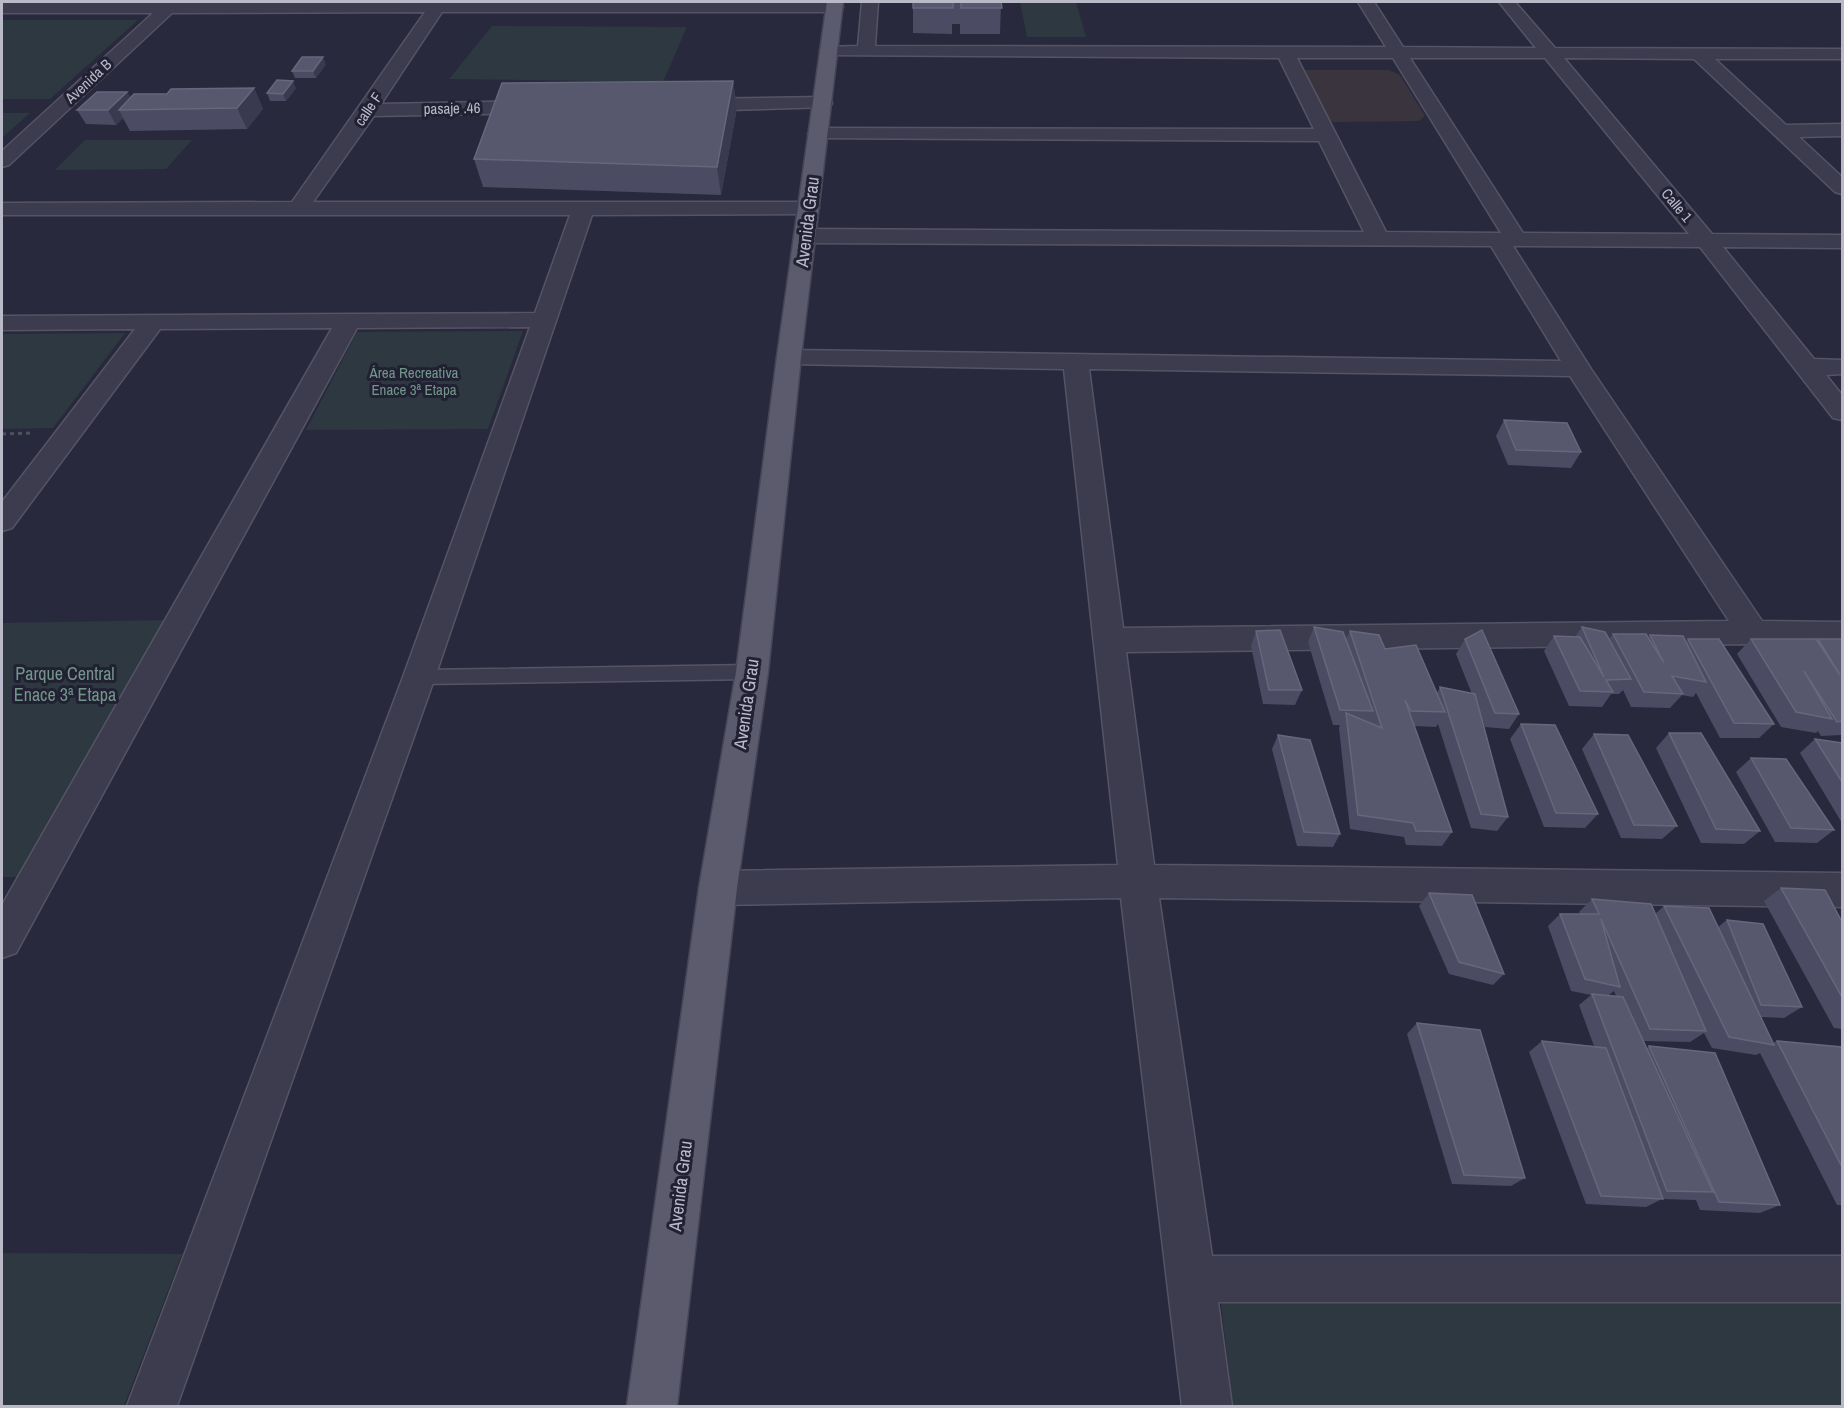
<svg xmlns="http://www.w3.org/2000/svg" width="1844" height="1408" font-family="'Archivo Narrow',sans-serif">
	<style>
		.medical { fill: #3a343f }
		.green { fill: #2e3841 }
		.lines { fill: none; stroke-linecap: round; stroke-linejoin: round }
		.lane-casing { stroke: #555465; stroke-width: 3 }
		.street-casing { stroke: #555465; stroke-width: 3 }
		.primary-casing { stroke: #464657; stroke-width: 3 }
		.path { stroke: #4b535d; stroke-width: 3; stroke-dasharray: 4 4; stroke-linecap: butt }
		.lane { fill: #3d3c4e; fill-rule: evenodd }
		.street { fill: #3d3c4e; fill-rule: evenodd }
		.primary { fill: #5b5b6d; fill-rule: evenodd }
		.wall { fill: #4b4b63; fill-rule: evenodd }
		.shaded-wall { fill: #39394f }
		.building { fill: #57576e; stroke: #66667c; stroke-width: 1.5 }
		.labels { text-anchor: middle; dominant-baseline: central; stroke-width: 6; stroke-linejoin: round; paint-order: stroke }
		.far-street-label { font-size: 15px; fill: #b9b9c8; stroke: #212133 }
		.far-park-label { font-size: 15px; fill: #73968a; stroke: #212133 }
		.street-label { font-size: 18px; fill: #b9b9c8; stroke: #212133 }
		.park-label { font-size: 18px; fill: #73968a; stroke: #212133 }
	</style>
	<rect width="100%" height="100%" fill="#29293d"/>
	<polygon class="medical" points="1299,70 1389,70 1400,75 1425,116 1419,121 1334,122 1321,118"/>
	<g class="green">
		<polygon points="1020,2 1076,2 1086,37 1027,37"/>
		<polygon points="2,20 138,20 50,99 2,99"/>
		<polygon points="492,26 687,27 663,82 449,79"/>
		<polygon points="2,113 30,113 2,138"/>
		<polygon points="85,140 192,140 166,169 55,170"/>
		<polygon points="523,331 488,429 306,430 357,332"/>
		<polygon points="125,333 53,428 2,429 2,334"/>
		<polygon points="170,620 29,877 2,877 2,623"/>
		<polygon points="2,1253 182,1254 124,1406 2,1406"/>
		<polygon points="1218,1279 1842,1294 1842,1406 1233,1406"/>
	</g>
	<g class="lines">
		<g class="lane-casing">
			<polygon id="lane" points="752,665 758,667 761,672 758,677 752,679 419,684 413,682 410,677 413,672 419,670"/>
		</g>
		<g class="street-casing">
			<g id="street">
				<polygon points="165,2 835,2 843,7 835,12 442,12 381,104 537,101 544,103 546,107 544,111 537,113 374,116 313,202 808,202 816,203 819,208 816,213 808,214 592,215 435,677 177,1406 127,1406 403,677 530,327 357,328 16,953 2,958 2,905 332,328 160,329 12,528 2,531 2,502 135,329 2,330 2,316 535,313 570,215 2,215 2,203 292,202 425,12 172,13 9,165 2,167 2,151 153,13 2,13 2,3"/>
				<path d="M862,2H878L875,46L1386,47L1358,2H1374L1403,47L1536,48L1499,2H1515L1555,48L1842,49V59H1715L1786,125L1842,124V136L1799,137L1842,177V194L1835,192L1694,59L1564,58L1712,234L1842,235V248L1723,247L1814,359L1842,360V374L1826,375L1842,395V420L1833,418L1700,247L1513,246L1591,369L1762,621L1842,622V646L1753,644L1126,652L1154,865L1842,873V907L1159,898L1212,1256H1842V1302H1218L1232,1406H1182L1121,898L718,905L705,900L699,888L705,876L718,871L1118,865L1064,369L789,364L780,362L777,357L780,352L789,350L1561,361L1491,246L805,243L797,241L794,236L797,231L805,229L1364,232L1319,141L811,138L808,134L811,130L818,128L1314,129L1279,58L823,55L820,51L823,47L858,46ZM1297,58H1393L1501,233L1386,232ZM1410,58H1545L1689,234L1523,233ZM1089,369L1570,376L1729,621L1123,628Z"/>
				<polygon points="823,97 830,99 832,103 830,107 690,111 683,109 681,105 683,101 690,99"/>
			</g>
		</g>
		<g class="primary-casing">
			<polygon id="primary" points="827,2 843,2 801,357 768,672 737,888 677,1406 627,1406 699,888 736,672 777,357"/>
		</g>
		<polyline class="path" points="2,434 31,433"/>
		<use href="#lane" class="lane"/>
		<use href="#street" class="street"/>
		<use href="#primary" class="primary"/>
	</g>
	<g class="wall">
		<polygon points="913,2 1001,2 1000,34 960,34 960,24 952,24 952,34 913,33"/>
		<polygon points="326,64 316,78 295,78 292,71"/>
		<polygon points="733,81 737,108 721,195 483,187 474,159"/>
		<polygon points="254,88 263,109 247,129 130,131 123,118 116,125 86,124 77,110 127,92 130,97"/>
		<polygon points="296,88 286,101 270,101 267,93"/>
		<polygon points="1504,420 1581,452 1571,468 1508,465 1496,436"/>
		<polygon points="1314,627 1346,639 1350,631 1385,649 1437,693 1440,687 1472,694 1456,654 1465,639 1519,714 1509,729 1485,727 1482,718 1508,817 1497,831 1471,828 1438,724 1436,727 1415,726 1452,832 1442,846 1406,845 1404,837 1350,829 1339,728 1340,725 1333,725 1308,642"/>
		<polygon points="1582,627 1609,639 1613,634 1648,638 1650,635 1686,642 1688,639 1774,724 1759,738 1720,738 1696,693 1693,697 1682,695 1670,708 1631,707 1623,690 1619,694 1611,694 1602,707 1569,706 1544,651 1554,636 1575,637"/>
		<polygon points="1256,631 1302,690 1295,705 1263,704 1251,646"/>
		<polygon points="1751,639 1817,640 1818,639 1842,639 1842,735 1821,736 1818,731 1816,733 1781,727 1737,654"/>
		<polygon points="1521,724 1598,814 1585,828 1544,827 1510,739"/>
		<polygon points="1669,733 1760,831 1744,844 1701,843 1656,748"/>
		<polygon points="1594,734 1677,826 1662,839 1621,838 1582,749"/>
		<polygon points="1278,735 1340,834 1333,847 1297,846 1272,749"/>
		<polygon points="1815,739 1842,743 1842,823 1800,753"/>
		<polygon points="1751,758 1834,830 1817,843 1775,842 1736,772"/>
		<polygon points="1781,888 1842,922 1842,1029 1834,1028 1764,901"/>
		<polygon points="1429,893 1504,974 1493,985 1449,974 1419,906"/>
		<path d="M1592,899L1655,914L1664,906L1718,927L1727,920L1802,1007L1784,1018L1761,1017L1773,1043L1777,1041L1842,1047V1205H1837L1760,1053L1756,1055L1712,1048L1704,1033L1690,1042L1643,1041L1647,1048L1649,1046L1780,1205L1760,1213L1700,1210L1696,1200L1662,1199L1646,1207L1586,1204L1529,1052L1542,1041L1594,1046L1579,1005L1591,995L1571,991L1548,926L1560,914H1580L1579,912ZM1614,991L1616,996L1609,995Z"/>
		<polygon points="1417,1023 1525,1178 1511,1186 1452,1184 1407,1034"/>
	</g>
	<g class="shaded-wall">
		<polygon points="323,57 326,64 316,78 313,71"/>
		<polygon points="293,81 296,88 286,101 283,94"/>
		<polygon points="733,81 737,108 721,195 717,167"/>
		<polygon points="254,88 263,109 247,129 237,108"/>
		<polygon points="127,92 135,106 119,110 123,118 116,125 108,110"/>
	</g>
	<g class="building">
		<rect x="913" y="2" width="40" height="6"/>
		<polygon points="961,2 1001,2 1002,8 961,8"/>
		<polygon points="302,57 323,57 313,71 292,71"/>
		<polygon points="277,80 293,81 283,94 267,93"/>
		<polygon points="733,81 717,167 474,159 502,83"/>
		<polygon points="254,88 237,108 119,110 134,94 167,94 171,89"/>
		<polygon points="97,92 127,92 108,110 77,110"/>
		<polygon points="1504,420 1567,423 1581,452 1516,450"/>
		<polygon points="1314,627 1343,632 1373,711 1340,710"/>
		<polygon points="1582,627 1605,632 1631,679 1606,680 1613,692 1580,691 1554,636 1580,637 1604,677"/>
		<polygon points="1280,630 1302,690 1269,690 1256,631"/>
		<polygon points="1482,630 1519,714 1495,713 1465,639"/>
		<polygon points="1350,631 1379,635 1385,649 1416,645 1445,712 1411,711 1405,700 1452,832 1416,831 1413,823 1358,815 1346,713 1382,728"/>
		<polygon points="1613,634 1646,634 1664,663 1650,635 1683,636 1706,682 1672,676 1683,694 1644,692"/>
		<polygon points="1688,639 1719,639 1774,724 1734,723"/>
		<polygon points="1751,639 1816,639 1840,675 1818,639 1842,639 1842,721 1837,722 1804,671 1832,719 1796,712"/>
		<polygon points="1440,687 1475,694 1508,817 1481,814"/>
		<polygon points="1521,724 1555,725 1598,814 1556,813"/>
		<polygon points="1669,733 1701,733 1760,831 1716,829"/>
		<polygon points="1594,734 1628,735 1677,826 1634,825"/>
		<polygon points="1278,735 1310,740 1340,834 1304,832"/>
		<polygon points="1815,739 1842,743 1842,782"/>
		<polygon points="1751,758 1786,759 1834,830 1791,828"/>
		<polygon points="1781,888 1825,890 1842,922 1842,997"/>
		<polygon points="1429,893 1472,895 1504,974 1459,962"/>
		<polygon points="1592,899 1651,904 1706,1031 1650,1029 1601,919 1620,987 1585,979 1560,914 1599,914"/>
		<polygon points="1664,906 1709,908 1774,1045 1729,1037"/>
		<polygon points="1727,920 1763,924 1802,1007 1761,1005"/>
		<polygon points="1592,994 1623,997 1713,1192 1667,1191"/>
		<polygon points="1417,1023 1480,1030 1525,1178 1464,1175"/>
		<polygon points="1542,1041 1606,1048 1663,1199 1601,1196"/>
		<polygon points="1777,1041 1842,1047 1842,1167"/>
		<polygon points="1649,1046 1715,1053 1780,1205 1719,1202"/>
	</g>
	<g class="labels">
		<g class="far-street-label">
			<text transform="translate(88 81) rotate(-43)">Avenida B</text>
			<text transform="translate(452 108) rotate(-1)">pasaje .46</text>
			<text transform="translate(368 109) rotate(-56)">calle F</text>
			<text transform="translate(1677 205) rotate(50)">Calle 1</text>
		</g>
		<g class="far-park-label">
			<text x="414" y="372">Área Recreativa<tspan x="414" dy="17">Enace 3ª Etapa</tspan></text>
		</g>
		<g class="street-label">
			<text transform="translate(807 222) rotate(-83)">Avenida Grau</text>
			<text transform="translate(746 704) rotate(-82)">Avenida Grau</text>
			<text transform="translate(680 1186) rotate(-83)">Avenida Grau</text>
		</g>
		<g class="park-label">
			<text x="65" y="673">Parque Central<tspan x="65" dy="21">Enace 3ª Etapa</tspan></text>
		</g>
	</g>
	<rect width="1844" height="1408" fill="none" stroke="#b9b9c8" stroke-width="6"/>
</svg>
